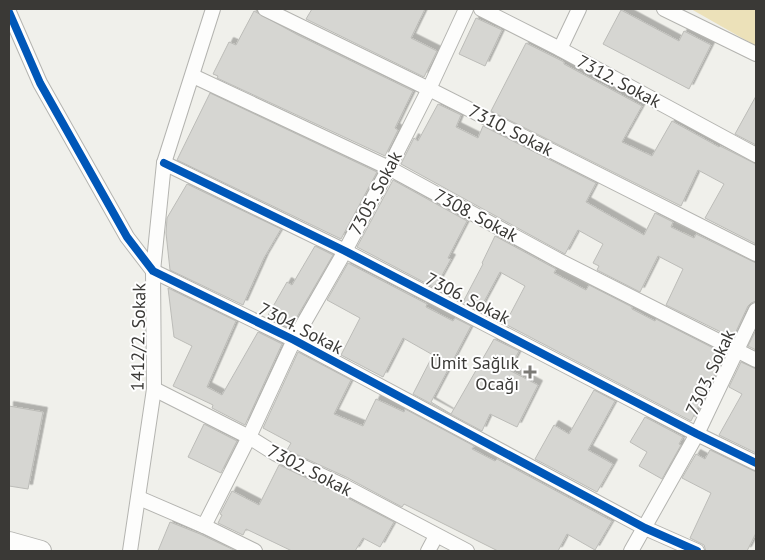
<svg xmlns="http://www.w3.org/2000/svg" width="765" height="560" font-family="'PT Sans',sans-serif">
	<style>
		.green { fill: #ece1b9 }
		.building { fill: #d6d6d2; stroke: #bcbcb8; filter: url(#shadow) }
		.lines { fill: none; stroke-linecap: round; stroke-linejoin: round }
		.street-casing { stroke: #b4b4b0; stroke-width: 16 }
		.secondary-casing { stroke: #b4b4b0; stroke-width: 22 }
		.street { stroke: #fdfdfc; stroke-width: 14 }
		.secondary { stroke: #fdfdfc; stroke-width: 20 }
		.cycleway-casing { stroke: #fff; stroke-width: 11 }
		.cycleway { stroke: #0057b8; stroke-width: 8 }
		.poi-dot { fill: #7a7975; stroke: #fff; stroke-width: 2 }
		.labels { text-anchor: middle; dominant-baseline: central; stroke-width: 4; stroke-linejoin: round; paint-order: stroke }
		.street-label { font-size: 18px; fill: #3a3936; stroke: #fff }
		.poi-label { font-size: 18px; fill: #3a3936; stroke: #fff; text-anchor: end }
	</style>
	<defs>
		<filter id="shadow"><feDropShadow dx="4.5" dy="-4.5" stdDeviation="0" flood-color="#0004"/></filter>
	</defs>
	<rect width="100%" height="100%" fill="#f0f0eb"/>
	<polygon class="green" points="691,9 756,9 756,46"/>
	<g class="building">
		<polygon points="312,9 425,9 411,38 437,51 424,77 306,19"/>
		<polygon points="621,10 679,41 684,31 711,45 689,89 603,44"/>
		<polygon points="254,11 298,35 413,91 395,128 398,130 385,156 217,78 218,76 213,74 229,42 236,45"/>
		<polygon points="476,18 502,30 485,66 459,54"/>
		<polygon points="526,43 564,62 564,64 642,106 622,142 652,156 672,121 719,147 720,146 756,164 756,244 705,218 724,184 698,170 681,206 491,111"/>
		<polygon points="210,93 377,172 341,239 177,160"/>
		<polygon points="756,96 756,145 735,134"/>
		<polygon points="438,104 461,115 456,127 478,138 483,126 596,183 586,202 644,235 655,213 673,222 671,227 694,238 696,234 756,263 756,301 751,303 748,306 733,338 666,305 683,269 658,256 640,292 597,270 599,266 593,263 603,244 578,230 565,254 401,164 414,138 418,141"/>
		<polygon points="393,180 467,221 448,258 451,259 435,288 357,247"/>
		<polygon points="187,184 281,229 264,258 243,305 170,270 166,233 167,218"/>
		<polygon points="495,236 556,269 554,273 586,290 589,285 632,307 632,309 655,321 656,319 725,354 691,421 505,324 525,286 500,272 479,311 463,302 483,264 482,263"/>
		<polygon points="315,246 333,255 290,329 267,317 287,282 292,285"/>
		<polygon points="348,263 427,304 426,307 453,321 455,318 471,326 431,402 451,414 494,339 519,351 509,370 538,385 517,427 490,414 482,431 413,394 433,355 403,338 383,377 341,355 360,318 327,300"/>
		<polygon points="168,288 236,321 207,387 222,395 258,332 282,344 245,425 212,408 213,405 173,386 192,346 174,337"/>
		<polygon points="756,330 756,350 748,346"/>
		<polygon points="298,352 351,380 334,414 363,426 376,399 404,412 405,409 474,446 472,449 495,461 497,459 612,521 595,550 567,534 558,551 498,551 404,504 402,507 346,477 287,450 291,443 263,428"/>
		<polygon points="741,362 756,369 756,453 719,435 742,394 729,387"/>
		<polygon points="594,390 615,401 588,450 613,464 597,492 535,459 554,425 569,434"/>
		<polygon points="9,406 43,412 28,489 9,486"/>
		<polygon points="645,417 683,437 679,444 681,445 662,479 639,466 647,452 630,442"/>
		<polygon points="204,424 237,441 221,473 188,457"/>
		<polygon points="710,450 756,472 756,533 747,551 706,551 704,545 690,538 711,493 682,478 696,454 705,459"/>
		<polygon points="279,465 338,493 394,522 380,547 363,538 355,551 292,551 246,529 243,535 218,523 222,515 220,514 232,491 259,505"/>
		<polygon points="170,522 200,534 236,551 158,551"/>
	</g>
	<g class="lines">
		<g class="street-casing">
			<g id="street">
				<polyline points="265,9 429,89 756,254"/>
				<polyline points="481,9 560,49 756,155"/>
				<polyline points="664,9 756,54"/>
				<polyline points="9,12 40,83 127,237 153,271 294,340 645,528 697,551"/>
				<polyline points="560,49 579,9"/>
				<polyline points="193,76 389,168 558,260 756,360"/>
				<polyline points="164,163 345,251 697,434 756,463"/>
				<polyline points="154,389 249,437 276,454 342,485 467,551"/>
				<polyline points="139,498 204,526 249,437 294,340 345,251 389,168 429,89 466,9"/>
				<polyline points="204,526 255,551"/>
				<polyline points="130,551 154,389 153,271 164,163 213,9"/>
				<polyline points="428,551 436,536"/>
				<polyline points="631,551 697,434 756,310"/>
			</g>
		</g>
		<g class="secondary-casing">
			<polyline id="secondary" points="9,542 41,551"/>
		</g>
		<use href="#street" class="street"/>
		<use href="#secondary" class="secondary"/>
		<g class="cycleway-casing">
			<g id="cycleway">
				<polyline points="9,12 40,83 127,237 153,271 294,340 645,528 697,551"/>
				<polyline points="164,163 345,251 697,434 756,463"/>
			</g>
		</g>
		<use href="#cycleway" class="cycleway"/>
	</g>
	<path class="poi-dot" d="M527.5 364.5h5v5h5v5h-5v5h-5v-5h-5v-5h5z"/>
	<g class="labels">
		<g class="street-label">
			<text transform="translate(619 81) rotate(28)">7312. Sokak</text>
			<text transform="translate(511 130) rotate(27)">7310. Sokak</text>
			<text transform="translate(375 193) rotate(-62)">7305. Sokak</text>
			<text transform="translate(476 215) rotate(28)">7308. Sokak</text>
			<text transform="translate(468 298) rotate(27)">7306. Sokak</text>
			<text transform="translate(301 328) rotate(27)">7304. Sokak</text>
			<text transform="translate(138 337) rotate(-89)">1412/2. Sokak</text>
			<text transform="translate(710 372) rotate(-65)">7303. Sokak</text>
			<text transform="translate(310 470) rotate(27)">7302. Sokak</text>
		</g>
		<g class="poi-label">
			<text x="519" y="362">Ümit Sağlık<tspan x="519" dy="21">Ocağı</tspan></text>
		</g>
	</g>
	<rect width="765" height="560" fill="none" stroke="#3a3936" stroke-width="20"/>
</svg>
